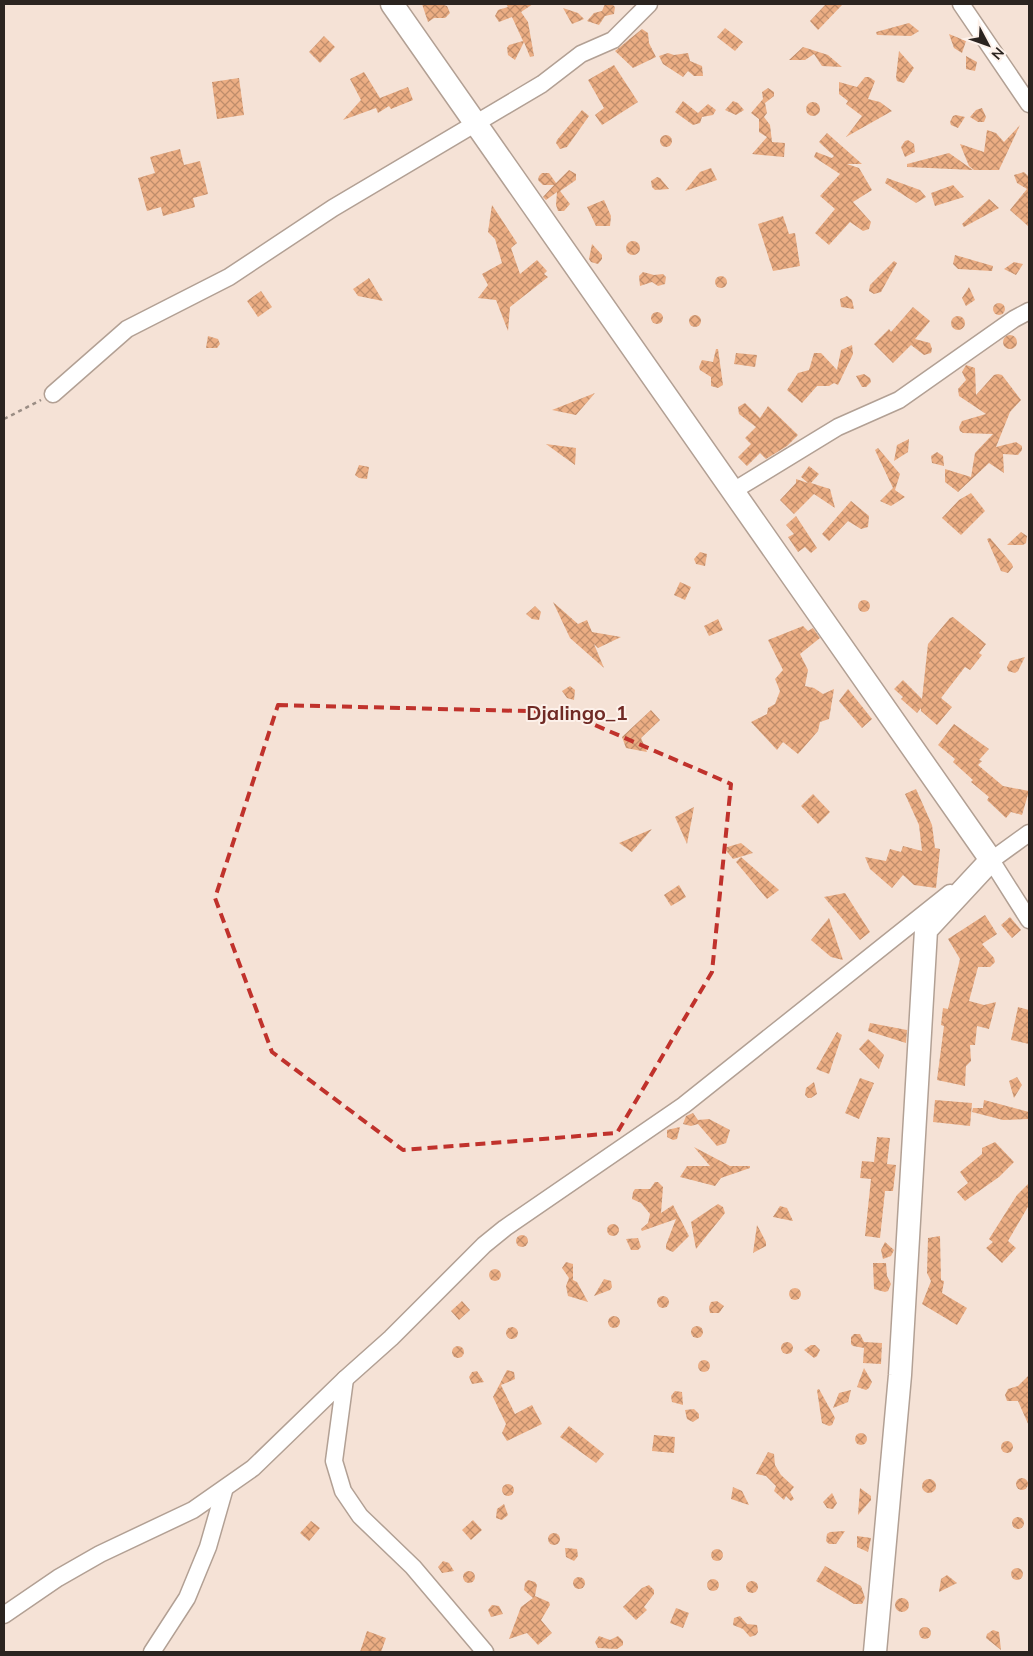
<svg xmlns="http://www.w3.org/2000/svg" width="1033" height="1656" font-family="Mulish,sans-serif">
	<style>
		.building { fill: url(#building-cross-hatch) }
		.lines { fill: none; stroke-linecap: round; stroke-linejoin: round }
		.street-casing { stroke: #b2a094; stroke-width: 19 }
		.secondary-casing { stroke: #b2a094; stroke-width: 25 }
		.path { stroke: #9a8d84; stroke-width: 2.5; stroke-dasharray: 4 4; stroke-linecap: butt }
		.street { stroke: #fff; stroke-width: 16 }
		.secondary { stroke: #fff; stroke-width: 22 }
		.marked { fill: none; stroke: #c0322c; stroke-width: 4; stroke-dasharray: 10 6; stroke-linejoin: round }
		.labels { text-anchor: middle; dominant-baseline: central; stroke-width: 4; stroke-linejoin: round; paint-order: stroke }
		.quarter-label { font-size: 20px; font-weight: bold; fill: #702a25; stroke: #fdf1ea }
	</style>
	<defs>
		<pattern id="building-cross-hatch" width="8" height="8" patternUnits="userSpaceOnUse" patternTransform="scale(1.25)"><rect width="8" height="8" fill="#ebad83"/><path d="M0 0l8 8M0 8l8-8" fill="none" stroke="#bf8d6b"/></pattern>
	</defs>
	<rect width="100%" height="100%" fill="#f5e2d6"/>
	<g class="building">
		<polygon points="422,4 440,4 447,6 450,13 445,18 434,18 428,22"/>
		<polygon points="506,4 533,4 521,12 528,22 534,56 530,57 524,42 515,60 508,55 507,48 509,45 523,41 512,17 499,22 495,16 498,10 508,7"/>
		<polygon points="605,4 612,4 615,7 614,14 605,16 599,25 587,21 594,13 602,11"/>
		<polygon points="826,4 843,4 818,30 810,21"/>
		<polygon points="563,8 578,13 584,19 572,24"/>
		<polygon points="909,23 919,31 911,36 877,35 876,32"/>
		<polygon points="725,28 743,42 735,51 717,37"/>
		<polygon points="642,29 648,33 649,43 656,57 633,68 615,51"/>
		<polygon points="949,34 966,41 962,53 954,48"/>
		<polygon points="324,36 335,47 320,63 309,52"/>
		<polygon points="803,47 828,55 842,67 822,66 814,54 805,60 789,60"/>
		<polygon points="899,51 914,68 904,83 897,81 896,77"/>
		<polygon points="668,53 674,55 688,53 690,61 702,66 703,76 694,76 688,71 683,77 663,64 659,56"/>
		<polygon points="966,56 977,62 975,71 966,69"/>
		<polygon points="614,65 638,102 602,125 595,115 604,108 588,80"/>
		<polygon points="364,72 380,98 408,87 413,100 391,109 389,106 378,113 376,108 343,120 361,100 350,79"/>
		<polygon points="865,77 869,77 875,81 868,99 880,102 892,111 846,137 862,116 846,104 848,101 839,94 839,82 857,87"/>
		<polygon points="239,78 244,115 217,119 212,82"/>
		<polygon points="768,88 774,92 774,96 765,103 767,113 764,117 770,125 772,142 785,143 784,157 752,154 767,137 759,132 759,119 751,113 763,99 762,92"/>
		<polygon points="683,101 698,113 708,104 716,110 713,115 702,117 700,123 693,125 675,112"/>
		<polygon points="733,101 738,103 744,110 736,115 725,110"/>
		<circle cx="813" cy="109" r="7"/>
		<polygon points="982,108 986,117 984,122 978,122 970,117 976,110"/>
		<polygon points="582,110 589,116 567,147 560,149 556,143 557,140"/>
		<polygon points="956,115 965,117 958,128 951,125 950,122 953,116"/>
		<polygon points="1020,125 999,170 974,170 969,166 960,144 984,152 987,130 996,133 1004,142"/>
		<polygon points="827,133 862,164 847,164 859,168 872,190 853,202 871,222 869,229 863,231 850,222 829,245 815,233 835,209 820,196 840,174 814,157 816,152 832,158 834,156 819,142"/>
		<circle cx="666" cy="141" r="6"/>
		<polygon points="908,140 914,144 915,152 905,157 901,147 905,141"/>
		<polygon points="180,149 184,165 200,161 208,194 193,198 195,207 163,216 161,207 147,211 138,178 155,173 150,157"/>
		<polygon points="949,153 973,170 907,167 907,164"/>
		<polygon points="711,168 717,180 685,191 700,172"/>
		<polygon points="569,170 576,174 576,180 560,191 570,204 564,211 558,211 556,205 557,192 546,200 543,197 554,185 543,185 538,180 539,176 542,173 549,173 556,183"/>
		<polygon points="1024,172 1028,176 1029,183 1029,227 1010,210 1027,189 1017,183 1014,175"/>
		<polygon points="657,177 660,178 669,189 655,190 652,187 651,181"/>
		<polygon points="887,178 920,190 926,197 916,203 885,183"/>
		<polygon points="953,185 964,197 935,206 931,193"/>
		<polygon points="989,199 999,208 964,227 962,224"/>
		<polygon points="604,200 611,216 610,226 596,226 587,207"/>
		<polygon points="492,205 517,243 511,248 520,274 537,260 547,271 544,274 548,277 510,307 508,331 496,300 478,298 488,285 482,274 502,263 495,239 488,232"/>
		<polygon points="783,216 789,234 795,233 800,266 773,271 758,224"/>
		<circle cx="633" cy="248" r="7"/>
		<polygon points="592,244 602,255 602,259 598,264 591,262 589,259"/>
		<polygon points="955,255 993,266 992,271 958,269 953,264"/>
		<polygon points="894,261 897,263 881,292 874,294 869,291 870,285"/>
		<polygon points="1014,262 1023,264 1016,275 1004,269"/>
		<polygon points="643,272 654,275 663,274 666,277 665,284 658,286 652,282 640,286 639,276"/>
		<circle cx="721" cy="282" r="6"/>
		<polygon points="369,278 383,301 358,296 353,289"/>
		<polygon points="969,287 975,300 966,306 962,298"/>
		<polygon points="261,291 272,307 258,317 247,301"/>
		<polygon points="847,296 852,300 854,309 841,307 840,299"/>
		<circle cx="999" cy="309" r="6"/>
		<polygon points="913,307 930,321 915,339 930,343 932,349 931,353 924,355 911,345 893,363 874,344 889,329 891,332"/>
		<circle cx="657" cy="318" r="6"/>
		<circle cx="695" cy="321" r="6"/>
		<circle cx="958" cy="323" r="7"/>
		<circle cx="1010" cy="342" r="7"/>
		<polygon points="208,336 218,339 220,344 217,348 206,348"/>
		<polygon points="852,345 853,354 838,385 834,383 829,386 817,386 802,403 787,390 798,373 809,370 814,353 821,353 837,370 841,350"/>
		<polygon points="716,349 718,349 723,385 718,388 711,386 711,377 700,370 699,367 702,360 713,362"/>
		<polygon points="736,353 757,355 755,367 734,364"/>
		<polygon points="966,365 975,368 976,395 994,375 998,374 1002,375 1021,400 1010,412 996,447 1016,442 1022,446 1022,450 1018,455 1003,454 1004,473 989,463 958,492 945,482 945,469 971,477 975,453 993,434 963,433 960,431 959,427 962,421 986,414 959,396 958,389 966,380 962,372"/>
		<polygon points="864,374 870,378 871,382 866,387 862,387 856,376"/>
		<polygon points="595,393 576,415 552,410"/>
		<polygon points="745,403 760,418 768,406 798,435 787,446 766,459 760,453 747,466 738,457 751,444 745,438 756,427 739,414 738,407"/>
		<polygon points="909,439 908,452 894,461 897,445"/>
		<polygon points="546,444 576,448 575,465"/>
		<polygon points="878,448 900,474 895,490 905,497 891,506 880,501 893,488 875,450"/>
		<polygon points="937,452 943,456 944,466 932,463 931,456"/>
		<polygon points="359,465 369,467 367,479 359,478 355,475"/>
		<polygon points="809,466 819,474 811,483 830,489 835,508 814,494 794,514 780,500 796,483 796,479 808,483 801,477"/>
		<polygon points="971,493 985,511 961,535 942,518 959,500"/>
		<polygon points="851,501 869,516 868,527 861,529 848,521 829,541 822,534"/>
		<polygon points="796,516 817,548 811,553 805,547 798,552 788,537 794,534 786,525"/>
		<polygon points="1021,532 1027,536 1026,543 1023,545 1007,545"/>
		<polygon points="990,538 1012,564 1013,567 1008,573 1001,571 987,539"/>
		<polygon points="700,552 707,554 705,566 696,564 694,559"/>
		<polygon points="680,582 691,587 685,600 674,595"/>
		<circle cx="864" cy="606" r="6"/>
		<polygon points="553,602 578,624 587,620 592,632 621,637 598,648 594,644 604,668 570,638"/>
		<polygon points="535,606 541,612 539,620 532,619 526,614"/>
		<polygon points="953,617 986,644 979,653 982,655 970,670 965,667 941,698 952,707 937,725 921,711 921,708 917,713 901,699 903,697 894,689 903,680 922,699 928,644 950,618"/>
		<polygon points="718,619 723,630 709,636 704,626"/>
		<polygon points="803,626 808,631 813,628 820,638 800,654 808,670 805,686 814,688 823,694 834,689 829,719 820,722 818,731 798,754 783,742 777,750 751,722 767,714 768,708 775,704 780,691 775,679 783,670 768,640"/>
		<polygon points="1025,657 1018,671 1015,673 1008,671 1007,667 1010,661"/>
		<polygon points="570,686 575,690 574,700 567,698 562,691"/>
		<polygon points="848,689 872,719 862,728 839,701"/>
		<polygon points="651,710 660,720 641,738 647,752 626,748 622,737"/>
		<polygon points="954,724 989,749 979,760 982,761 978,765 1003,786 1029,791 1022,815 1011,812 1006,818 987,800 989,797 971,782 973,780 953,762 955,759 938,745"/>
		<polygon points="916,789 932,825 935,848 940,849 936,888 914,885 903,875 892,888 870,869 865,857 886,861 890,849 901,852 903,846 922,851 919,825 905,794"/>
		<polygon points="813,794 830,812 818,824 801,806"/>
		<polygon points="694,807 687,844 675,817"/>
		<polygon points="652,829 632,852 619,843"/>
		<polygon points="741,843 753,853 733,859 724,848"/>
		<polygon points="741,857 779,890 767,899 736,862"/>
		<polygon points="679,885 686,897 671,906 664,895"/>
		<polygon points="845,893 870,932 860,940 824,897"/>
		<polygon points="985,915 997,934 982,944 994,958 995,962 990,967 978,967 969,1001 984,1005 996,1002 989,1029 977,1026 975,1045 970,1045 971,1061 966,1066 965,1086 937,1080 944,1026 941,1025 943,1008 948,1009 960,959 948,939"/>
		<polygon points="1010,917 1021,930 1012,938 1001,925"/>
		<polygon points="829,918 843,960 831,957 811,940"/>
		<polygon points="1018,1007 1029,1010 1029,1044 1011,1040"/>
		<polygon points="870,1023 907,1030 906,1043 868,1031"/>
		<polygon points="837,1032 842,1035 829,1074 816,1069"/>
		<polygon points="868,1039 884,1055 879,1069 859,1049"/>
		<polygon points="1017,1077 1022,1085 1014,1098 1009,1081"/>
		<polygon points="860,1078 874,1083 859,1119 845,1113"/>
		<polygon points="814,1082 817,1094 811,1098 808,1098 805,1095 806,1088"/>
		<polygon points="935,1100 972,1103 970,1126 933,1122"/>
		<polygon points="984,1100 1029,1112 1029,1119 1003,1120 972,1112 973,1108 983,1108"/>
		<polygon points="693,1113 698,1120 709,1119 730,1130 726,1143 717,1146 698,1124 691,1126 683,1124 686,1116"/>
		<polygon points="680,1127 677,1139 673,1140 667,1137 667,1130"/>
		<polygon points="877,1137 890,1138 887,1164 896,1165 893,1191 885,1191 880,1238 865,1236 871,1179 860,1178 862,1161 874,1162"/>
		<polygon points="995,1142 1014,1162 999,1177 965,1201 957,1192 968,1183 960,1172 982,1154 982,1148"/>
		<polygon points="694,1147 730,1166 750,1166 750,1168 721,1178 715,1186 680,1177 687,1166 710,1166"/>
		<polygon points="655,1182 658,1182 663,1187 661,1213 673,1205 689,1236 673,1252 666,1249 666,1245 676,1219 642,1231 641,1229 648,1223 650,1214 641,1203 632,1199 633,1192 635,1189 650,1189"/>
		<polygon points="1029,1183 1029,1205 1008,1241 1016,1248 1002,1263 986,1248 993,1242 989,1239 1017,1195"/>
		<polygon points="718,1204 723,1207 725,1213 696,1249 691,1222"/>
		<polygon points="780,1206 787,1208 793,1221 773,1217"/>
		<circle cx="613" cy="1230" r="6"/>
		<polygon points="757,1225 766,1242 766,1246 753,1253"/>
		<circle cx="522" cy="1241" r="6"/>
		<polygon points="940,1236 941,1280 944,1281 942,1293 967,1308 957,1325 922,1304 931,1281 927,1273 928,1238"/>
		<polygon points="638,1238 641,1247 638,1250 631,1250 626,1239"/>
		<polygon points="885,1242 894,1250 891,1256 883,1259 881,1250"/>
		<polygon points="566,1262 573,1264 573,1280 577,1282 588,1302 568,1296 566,1286 569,1278 562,1268"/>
		<polygon points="873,1263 886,1263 887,1276 891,1284 888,1291 885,1292 874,1289"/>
		<circle cx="495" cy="1275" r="6"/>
		<polygon points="604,1279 611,1281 612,1287 610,1290 594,1296"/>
		<circle cx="795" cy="1294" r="6"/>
		<circle cx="663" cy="1302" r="6"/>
		<polygon points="462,1301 470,1310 459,1320 451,1311"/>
		<polygon points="717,1301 724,1306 719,1313 710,1313 709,1307 711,1302"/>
		<circle cx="614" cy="1322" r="6"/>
		<circle cx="697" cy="1332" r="6"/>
		<circle cx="512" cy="1333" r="6"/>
		<polygon points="854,1334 860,1334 864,1342 882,1343 881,1364 863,1363 864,1348 853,1346 851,1344 851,1337"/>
		<circle cx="787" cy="1348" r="6"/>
		<polygon points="811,1345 815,1345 820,1350 817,1356 814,1358 804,1350"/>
		<circle cx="458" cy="1352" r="6"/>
		<circle cx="704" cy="1366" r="6"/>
		<polygon points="864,1368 872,1382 869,1388 866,1390 857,1387"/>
		<polygon points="507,1370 514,1372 515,1379 501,1385 515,1414 532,1405 542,1424 507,1441 502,1433 506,1424 493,1397"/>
		<polygon points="477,1371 484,1382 472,1384 469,1377 472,1372"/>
		<polygon points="1029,1375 1029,1426 1018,1401 1007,1401 1005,1395 1008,1389 1018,1386"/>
		<polygon points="819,1389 835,1418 832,1425 829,1426 822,1423 817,1390"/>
		<polygon points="851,1390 848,1402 833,1408 839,1393"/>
		<polygon points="675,1391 682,1392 683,1405 672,1402 671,1396"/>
		<polygon points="694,1409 699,1414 699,1418 693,1422 687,1419 685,1410"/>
		<polygon points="569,1426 604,1454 596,1463 560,1437"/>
		<circle cx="861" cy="1439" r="6"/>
		<polygon points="654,1435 675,1437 674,1453 652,1451"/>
		<circle cx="1007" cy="1447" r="6"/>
		<polygon points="768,1452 774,1454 775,1465 781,1475 794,1487 790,1492 794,1499 791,1501 786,1496 784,1500 774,1491 776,1486 766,1476 756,1474"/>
		<circle cx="1022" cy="1484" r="6"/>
		<circle cx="929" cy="1486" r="7"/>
		<circle cx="508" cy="1490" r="6"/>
		<polygon points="733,1487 742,1491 749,1505 731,1499"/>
		<polygon points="860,1488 871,1496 871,1500 858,1515"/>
		<polygon points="832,1493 837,1503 833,1509 827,1508 823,1502"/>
		<polygon points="504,1504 508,1515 502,1520 496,1518 497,1509"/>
		<circle cx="1018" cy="1523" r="6"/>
		<polygon points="473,1520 482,1530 471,1540 462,1530"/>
		<polygon points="311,1521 320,1528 309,1541 300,1533"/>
		<polygon points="845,1531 836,1544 829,1544 826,1541 827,1534 830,1532"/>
		<circle cx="554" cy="1539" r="6"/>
		<polygon points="857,1536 871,1538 868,1552 857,1547"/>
		<polygon points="565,1548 577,1549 578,1556 574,1561 566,1557"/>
		<circle cx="717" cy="1555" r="6"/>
		<polygon points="443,1561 449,1563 454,1571 442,1573 438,1567"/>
		<polygon points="825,1566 861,1586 865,1598 862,1604 854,1604 816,1581"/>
		<circle cx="1017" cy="1574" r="6"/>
		<circle cx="469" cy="1577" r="6"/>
		<polygon points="947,1575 957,1583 939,1592 941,1579"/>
		<circle cx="579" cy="1583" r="6"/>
		<circle cx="713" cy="1585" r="6"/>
		<polygon points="528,1580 535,1582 537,1585 535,1596 549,1602 550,1605 541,1620 552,1633 538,1645 527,1633 509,1639 521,1607 533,1598 524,1590 525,1583"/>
		<circle cx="752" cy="1587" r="6"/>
		<polygon points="649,1585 654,1590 654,1594 644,1607 647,1610 636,1620 623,1607 642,1588"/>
		<circle cx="902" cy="1605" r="7"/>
		<polygon points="492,1605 499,1606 503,1614 491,1617 488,1610"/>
		<polygon points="676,1608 689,1613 683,1628 670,1623"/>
		<polygon points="740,1616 747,1624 757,1625 758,1632 756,1635 750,1637 743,1629 733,1625 734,1618"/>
		<circle cx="925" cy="1633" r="6"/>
		<polygon points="993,1630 999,1632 1001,1650 986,1638 987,1634"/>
		<polygon points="367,1631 386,1638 381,1652 360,1652"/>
		<polygon points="599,1636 610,1640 618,1636 623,1641 623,1645 617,1649 598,1648 595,1642"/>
	</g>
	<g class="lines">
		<g class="street-casing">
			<g id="street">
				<polyline points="961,4 1029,104"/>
				<polyline points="53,394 127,329 229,277 333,208 542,84 581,54 613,40 649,4"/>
				<polyline points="733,491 838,427 899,400 1014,319 1029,311"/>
				<polyline points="991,860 1029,920"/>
				<polyline points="982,867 1029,833"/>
				<polyline points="345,1379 334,1461 343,1491 360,1516 413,1567 485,1652"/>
				<polyline points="4,1615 58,1578 100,1554 193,1510 253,1468 345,1379 391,1338 484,1245 505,1228 684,1105 950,893"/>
				<polyline points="152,1652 187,1598 208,1547 224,1491"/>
			</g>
		</g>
		<g class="secondary-casing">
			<polyline id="secondary" points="392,4 991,860 926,930 900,1375 875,1652"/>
		</g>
		<polyline class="path" points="4,419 41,400"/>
		<use href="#street" class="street"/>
		<use href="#secondary" class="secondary"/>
	</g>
	<path class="marked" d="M278,705L565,712L731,784L712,972L617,1133L403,1150L272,1052L215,898Z"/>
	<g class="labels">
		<g class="quarter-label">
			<text x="577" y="712">Djalingo_1</text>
		</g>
	</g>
	<rect width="1033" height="1656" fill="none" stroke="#2b2420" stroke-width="10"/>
	<g transform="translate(988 45) rotate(131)" stroke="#fdf1ea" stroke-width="4" paint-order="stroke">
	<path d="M0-4L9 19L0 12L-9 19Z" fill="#2b2420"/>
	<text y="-8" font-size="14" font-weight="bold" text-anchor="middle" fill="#2b2420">N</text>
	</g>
</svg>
